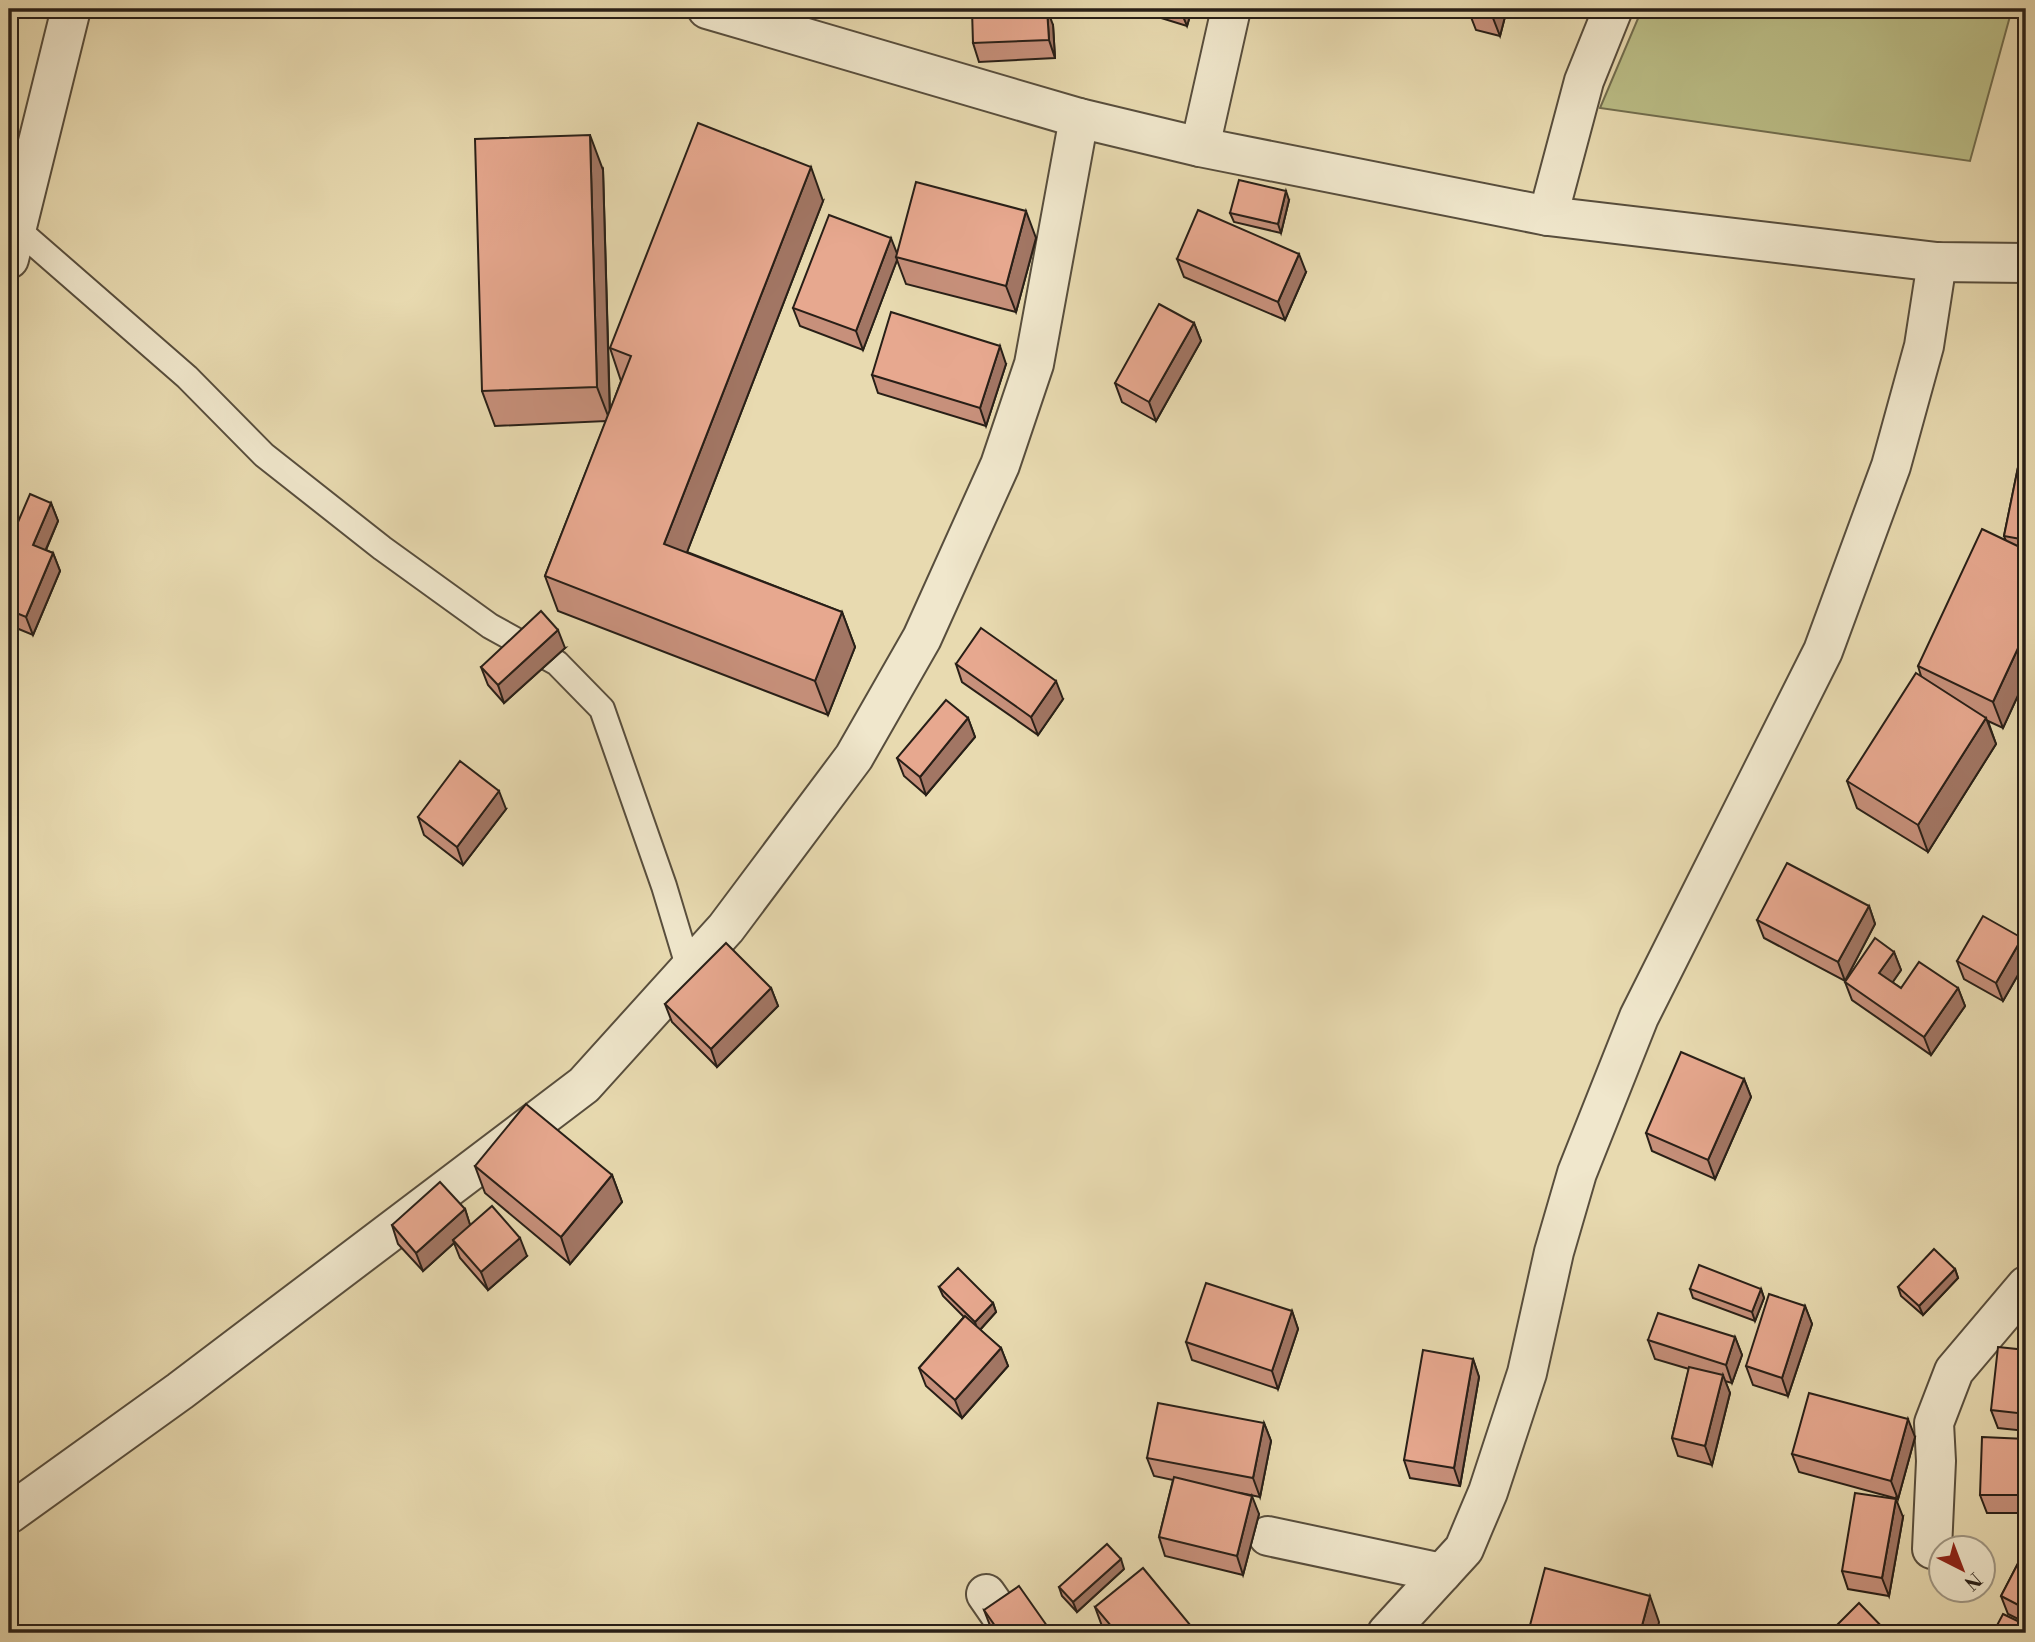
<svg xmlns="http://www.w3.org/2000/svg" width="2035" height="1642" font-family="'Libre Bodoni',serif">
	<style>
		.green { fill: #bbbe87; stroke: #726e4f; stroke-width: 2 }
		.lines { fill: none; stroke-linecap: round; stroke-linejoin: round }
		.service-casing { stroke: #584e3d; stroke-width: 28 }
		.minor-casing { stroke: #584e3d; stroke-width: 42 }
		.tertiary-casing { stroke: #584e3d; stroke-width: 42 }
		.service { stroke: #f0e7cc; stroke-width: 24 }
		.minor { stroke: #f0e7cc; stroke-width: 38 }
		.tertiary { stroke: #f0e7cc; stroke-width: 38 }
		.wall { fill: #c7907b; stroke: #281f17; stroke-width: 2 }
		.shaded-wall { fill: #a27664; stroke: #281f17; stroke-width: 2 }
		.building { fill: #e7a88f; stroke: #281f17; stroke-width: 2 }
	</style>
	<rect width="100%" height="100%" fill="#e8dab0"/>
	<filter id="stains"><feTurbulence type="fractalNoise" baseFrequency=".00286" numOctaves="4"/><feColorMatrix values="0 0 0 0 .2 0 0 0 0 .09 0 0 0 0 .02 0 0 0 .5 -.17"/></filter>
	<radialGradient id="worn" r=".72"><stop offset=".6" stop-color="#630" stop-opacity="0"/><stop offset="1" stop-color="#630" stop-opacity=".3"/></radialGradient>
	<polygon class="green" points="1642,9 2012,9 1970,161 1600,108"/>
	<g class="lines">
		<g class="service-casing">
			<polyline id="service" points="16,228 187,377 264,455 382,548 490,626 557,663 602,709 664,886 689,969"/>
		</g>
		<g class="minor-casing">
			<g id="minor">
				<polyline points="1200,147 1231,9"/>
				<polyline points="1548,216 1584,81 1613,9"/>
				<polyline points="9,259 71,9"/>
				<polyline points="9,1514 180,1391 584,1085 726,928 854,757 922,638 1000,465 1034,364 1079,118"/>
				<polyline points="1268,1536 1442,1573"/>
				<polyline points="1932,1549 1936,1461 1934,1423 1954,1371 2026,1286"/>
				<polyline points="986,1594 1013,1633"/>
				<polyline points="1387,1633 1464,1549 1474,1525 1488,1492 1527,1373 1554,1252 1577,1173 1639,1017 1823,651 1891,466 1924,346 1937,262"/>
			</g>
		</g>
		<g class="tertiary-casing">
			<polyline id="tertiary" points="707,9 1079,118 1200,147 1548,216 1937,262 2026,263"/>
		</g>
		<use href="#service" class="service"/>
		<use href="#minor" class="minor"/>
		<use href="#tertiary" class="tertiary"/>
	</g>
	<g class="wall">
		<polygon points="1132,9 1192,9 1187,26"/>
		<polygon points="1507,9 1500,36 1476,30 1469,12"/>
		<polygon points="1053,25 1055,58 979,62 973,43"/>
		<polygon points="603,170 610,411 621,381 610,348 823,201 687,552 842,612 855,647 828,715 558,611 545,576 606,421 495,426 482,391"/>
		<polygon points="1289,200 1281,233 1234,222 1230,213"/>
		<polygon points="1036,238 1016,312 906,284 897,260 863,350 800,326 793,308 897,253"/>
		<polygon points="1177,259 1306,272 1285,320 1184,277"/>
		<polygon points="1194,323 1201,341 1156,421 1122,402 1115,383"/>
		<polygon points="1006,364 986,426 878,393 872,375"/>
		<polygon points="2026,428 2026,678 2003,728 1988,721 1996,744 1928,852 1857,808 1847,781 1921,676 1918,666 2006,541 2004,536"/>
		<polygon points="51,503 58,521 46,550 53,553 60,571 33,635 9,625 9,543"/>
		<polygon points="565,648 504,703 488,685 481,667"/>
		<polygon points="956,664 1063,699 1038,735 962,682"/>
		<polygon points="968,718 975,737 926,795 904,776 897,758"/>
		<polygon points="506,809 463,865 424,835 418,817"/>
		<polygon points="1869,906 1875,924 1845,981 1764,938 1757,920"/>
		<polygon points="2022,938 2026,949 2026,961 2003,1001 1964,979 1957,961"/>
		<polygon points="1894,952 1901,970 1892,982 1901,988 1958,988 1965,1006 1931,1055 1852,1000 1845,982"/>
		<polygon points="771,988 778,1006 717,1067 672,1022 665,1004"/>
		<polygon points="1744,1079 1751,1097 1715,1179 1652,1151 1646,1133"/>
		<polygon points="475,1166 612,1175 622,1202 570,1264 485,1193"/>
		<polygon points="465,1209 470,1225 527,1256 488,1290 460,1258 454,1243 423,1271 398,1244 392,1225"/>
		<polygon points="1955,1269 1958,1278 1923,1315 1901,1296 1898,1287"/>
		<polygon points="939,1287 993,1303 996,1312 980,1330 1001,1348 1008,1366 962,1418 926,1386 919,1368 964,1317 943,1296"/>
		<polygon points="1690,1289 1761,1289 1764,1298 1755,1321 1693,1298"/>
		<polygon points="1805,1306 1812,1324 1788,1396 1753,1385 1746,1366"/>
		<polygon points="1292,1311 1298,1329 1278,1389 1192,1360 1186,1342"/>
		<polygon points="1735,1337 1742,1355 1732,1383 1725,1381 1730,1393 1712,1465 1678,1456 1672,1438 1689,1369 1655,1359 1648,1340"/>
		<polygon points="2026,1350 2026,1431 1998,1428 1991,1410"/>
		<polygon points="1473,1359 1479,1377 1460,1486 1410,1478 1404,1460"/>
		<polygon points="1264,1423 1271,1441 1260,1497 1241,1493 1259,1514 1243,1575 1165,1556 1159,1537 1173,1480 1154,1476 1147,1458"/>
		<polygon points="1915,1437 1898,1499 1799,1472 1792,1454"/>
		<polygon points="2026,1439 2026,1513 1987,1513 1980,1495"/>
		<polygon points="1903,1517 1889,1596 1848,1589 1842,1571"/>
		<polygon points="2026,1548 2026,1623 2008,1614 2001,1596"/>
		<polygon points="1124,1569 1077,1612 1062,1596 1059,1587"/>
		<polygon points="1095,1607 1194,1633 1108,1633 1102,1626"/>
		<polygon points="984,1610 1052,1633 994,1633 991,1628"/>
	</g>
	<g class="shaded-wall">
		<polygon points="1047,9 1053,25 1055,58 1049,40"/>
		<polygon points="1180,9 1192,9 1187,26"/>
		<polygon points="1496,9 1507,9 1500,36 1493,18"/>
		<polygon points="590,135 603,170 610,421 597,387"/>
		<polygon points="811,167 823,201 677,578 664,544"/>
		<polygon points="1286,191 1289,200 1281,233 1278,224"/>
		<polygon points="1026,211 1036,238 1016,312 1006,286"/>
		<polygon points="891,238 898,256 896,257 897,260 863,350 856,331"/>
		<polygon points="1299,254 1306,272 1285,320 1278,302"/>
		<polygon points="1194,323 1201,341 1156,421 1149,402"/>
		<polygon points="1000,346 1006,364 986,426 980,408"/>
		<polygon points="51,503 58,521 40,563 33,545"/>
		<polygon points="53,553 60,571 33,635 26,617"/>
		<polygon points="842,612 855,647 828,715 815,681"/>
		<polygon points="558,630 565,648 504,703 498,685"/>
		<polygon points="2026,631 2026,678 2003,728 1993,702"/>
		<polygon points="1056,681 1063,699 1038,735 1031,717"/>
		<polygon points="968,718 975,737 926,795 920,777"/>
		<polygon points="1986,718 1996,744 1928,852 1918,825"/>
		<polygon points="499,791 506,809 463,865 457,847"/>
		<polygon points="1869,906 1875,924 1845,981 1838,962"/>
		<polygon points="2022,938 2026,949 2026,961 2003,1001 1996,983"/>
		<polygon points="1894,952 1901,970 1886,992 1879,973"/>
		<polygon points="771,988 778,1006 717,1067 711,1049"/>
		<polygon points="1958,988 1965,1006 1931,1055 1924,1037"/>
		<polygon points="1744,1079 1751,1097 1715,1179 1708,1160"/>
		<polygon points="612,1175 622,1202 570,1264 561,1237"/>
		<polygon points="465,1209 471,1228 453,1240 454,1243 423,1271 416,1253"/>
		<polygon points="520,1238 527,1256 488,1290 481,1272"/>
		<polygon points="1955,1269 1958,1278 1923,1315 1919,1306"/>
		<polygon points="1761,1289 1764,1298 1755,1321 1752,1312"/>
		<polygon points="993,1303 996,1312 978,1332 975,1322"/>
		<polygon points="1805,1306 1812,1324 1788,1396 1782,1378"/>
		<polygon points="1292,1311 1298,1329 1278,1389 1272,1371"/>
		<polygon points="1735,1337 1742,1355 1732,1383 1726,1365"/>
		<polygon points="1001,1348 1008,1366 962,1418 955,1400"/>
		<polygon points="1473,1359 1479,1377 1460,1486 1454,1468"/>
		<polygon points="1723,1375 1730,1393 1712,1465 1705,1446"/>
		<polygon points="1908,1419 1915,1437 1898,1499 1891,1481"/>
		<polygon points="1264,1423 1271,1441 1260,1497 1253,1478"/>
		<polygon points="1252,1496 1259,1514 1243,1575 1237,1556"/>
		<polygon points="1896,1499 1903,1517 1889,1596 1882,1578"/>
		<polygon points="1121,1559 1124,1569 1077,1612 1073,1602"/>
		<polygon points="1650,1596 1659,1622 1657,1633 1640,1633"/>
		<polygon points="1191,1626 1194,1633 1181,1633"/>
	</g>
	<g class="building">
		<polygon points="992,9 1047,9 1049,40 973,43 972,10"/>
		<polygon points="1470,9 1496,9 1493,18 1469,12"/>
		<polygon points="698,123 811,167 664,544 842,612 815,681 545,576 631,356 610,348"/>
		<polygon points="590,135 597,387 482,391 475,139"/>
		<polygon points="1239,180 1286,191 1278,224 1230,213"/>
		<polygon points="916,182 1026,211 1006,286 896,257"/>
		<polygon points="1198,210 1299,254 1278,302 1177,259"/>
		<polygon points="829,215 891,238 856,331 793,308"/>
		<polygon points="1159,304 1194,323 1149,402 1115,383"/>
		<polygon points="891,312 1000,346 980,408 872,375"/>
		<polygon points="2026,428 2026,540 2004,536"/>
		<polygon points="30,494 51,503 33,545 53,553 26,617 9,610 9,543"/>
		<polygon points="1982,529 2026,550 2026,631 1993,702 1918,666"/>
		<polygon points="541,611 558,630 498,685 481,667"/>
		<polygon points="981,628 1056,681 1031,717 956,664"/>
		<polygon points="1916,673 1986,718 1918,825 1847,781"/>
		<polygon points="946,700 968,718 920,777 897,758"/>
		<polygon points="460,761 499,791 457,847 418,817"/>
		<polygon points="1787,863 1869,906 1838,962 1757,920"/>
		<polygon points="1983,916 2022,938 1996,983 1957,961"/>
		<polygon points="1875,938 1894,952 1879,973 1901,988 1919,962 1958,988 1924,1037 1845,982"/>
		<polygon points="726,943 771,988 711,1049 665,1004"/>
		<polygon points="1681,1052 1744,1079 1708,1160 1646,1133"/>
		<polygon points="526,1104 612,1175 561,1237 475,1166"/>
		<polygon points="440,1182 465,1209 416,1253 392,1225"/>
		<polygon points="492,1206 520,1238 481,1272 453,1240"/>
		<polygon points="1934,1249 1955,1269 1919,1306 1898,1287"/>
		<polygon points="1699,1265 1761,1289 1752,1312 1690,1289"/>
		<polygon points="958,1268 993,1303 975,1322 939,1287"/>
		<polygon points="1206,1283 1292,1311 1272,1371 1186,1342"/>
		<polygon points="1769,1294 1805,1306 1782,1378 1746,1366"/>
		<polygon points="1658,1313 1735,1337 1726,1365 1648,1340"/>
		<polygon points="965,1316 1001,1348 955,1400 919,1368"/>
		<polygon points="1998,1347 2026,1350 2026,1414 1991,1410"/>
		<polygon points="1423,1350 1473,1359 1454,1468 1404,1460"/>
		<polygon points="1689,1367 1723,1375 1705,1446 1672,1438"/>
		<polygon points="1809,1393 1908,1419 1891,1481 1792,1454"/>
		<polygon points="1158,1403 1264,1423 1253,1478 1147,1458"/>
		<polygon points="1982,1437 2026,1439 2026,1495 1980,1495"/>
		<polygon points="1174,1477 1252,1496 1237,1556 1159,1537"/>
		<polygon points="1855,1493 1896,1499 1882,1578 1842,1571"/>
		<polygon points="1107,1544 1121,1559 1073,1602 1059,1587"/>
		<polygon points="2026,1548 2026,1609 2001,1596"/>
		<polygon points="1143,1568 1191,1626 1181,1633 1117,1633 1095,1607"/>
		<polygon points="1545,1568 1650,1596 1640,1633 1528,1633"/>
		<polygon points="1019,1586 1052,1633 1000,1633 984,1610"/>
		<polygon points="1859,1603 1888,1633 1829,1633"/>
		<polygon points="2003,1614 2026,1625 2026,1633 1993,1633"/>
	</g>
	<rect width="2035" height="1642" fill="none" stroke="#e8dab0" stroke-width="35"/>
	<rect x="10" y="10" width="2014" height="1621" fill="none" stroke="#281f17" stroke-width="3.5"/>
	<rect x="18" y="18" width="2000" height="1607" fill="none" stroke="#281f17" stroke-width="2"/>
	<g transform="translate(1962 1569) rotate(138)"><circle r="33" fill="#f0e7cc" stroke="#a09784" stroke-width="2"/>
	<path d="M0-5L12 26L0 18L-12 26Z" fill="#8f2418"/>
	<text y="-10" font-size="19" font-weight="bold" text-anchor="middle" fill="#281f17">N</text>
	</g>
	<rect width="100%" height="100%" filter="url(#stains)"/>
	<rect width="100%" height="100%" fill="url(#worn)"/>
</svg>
